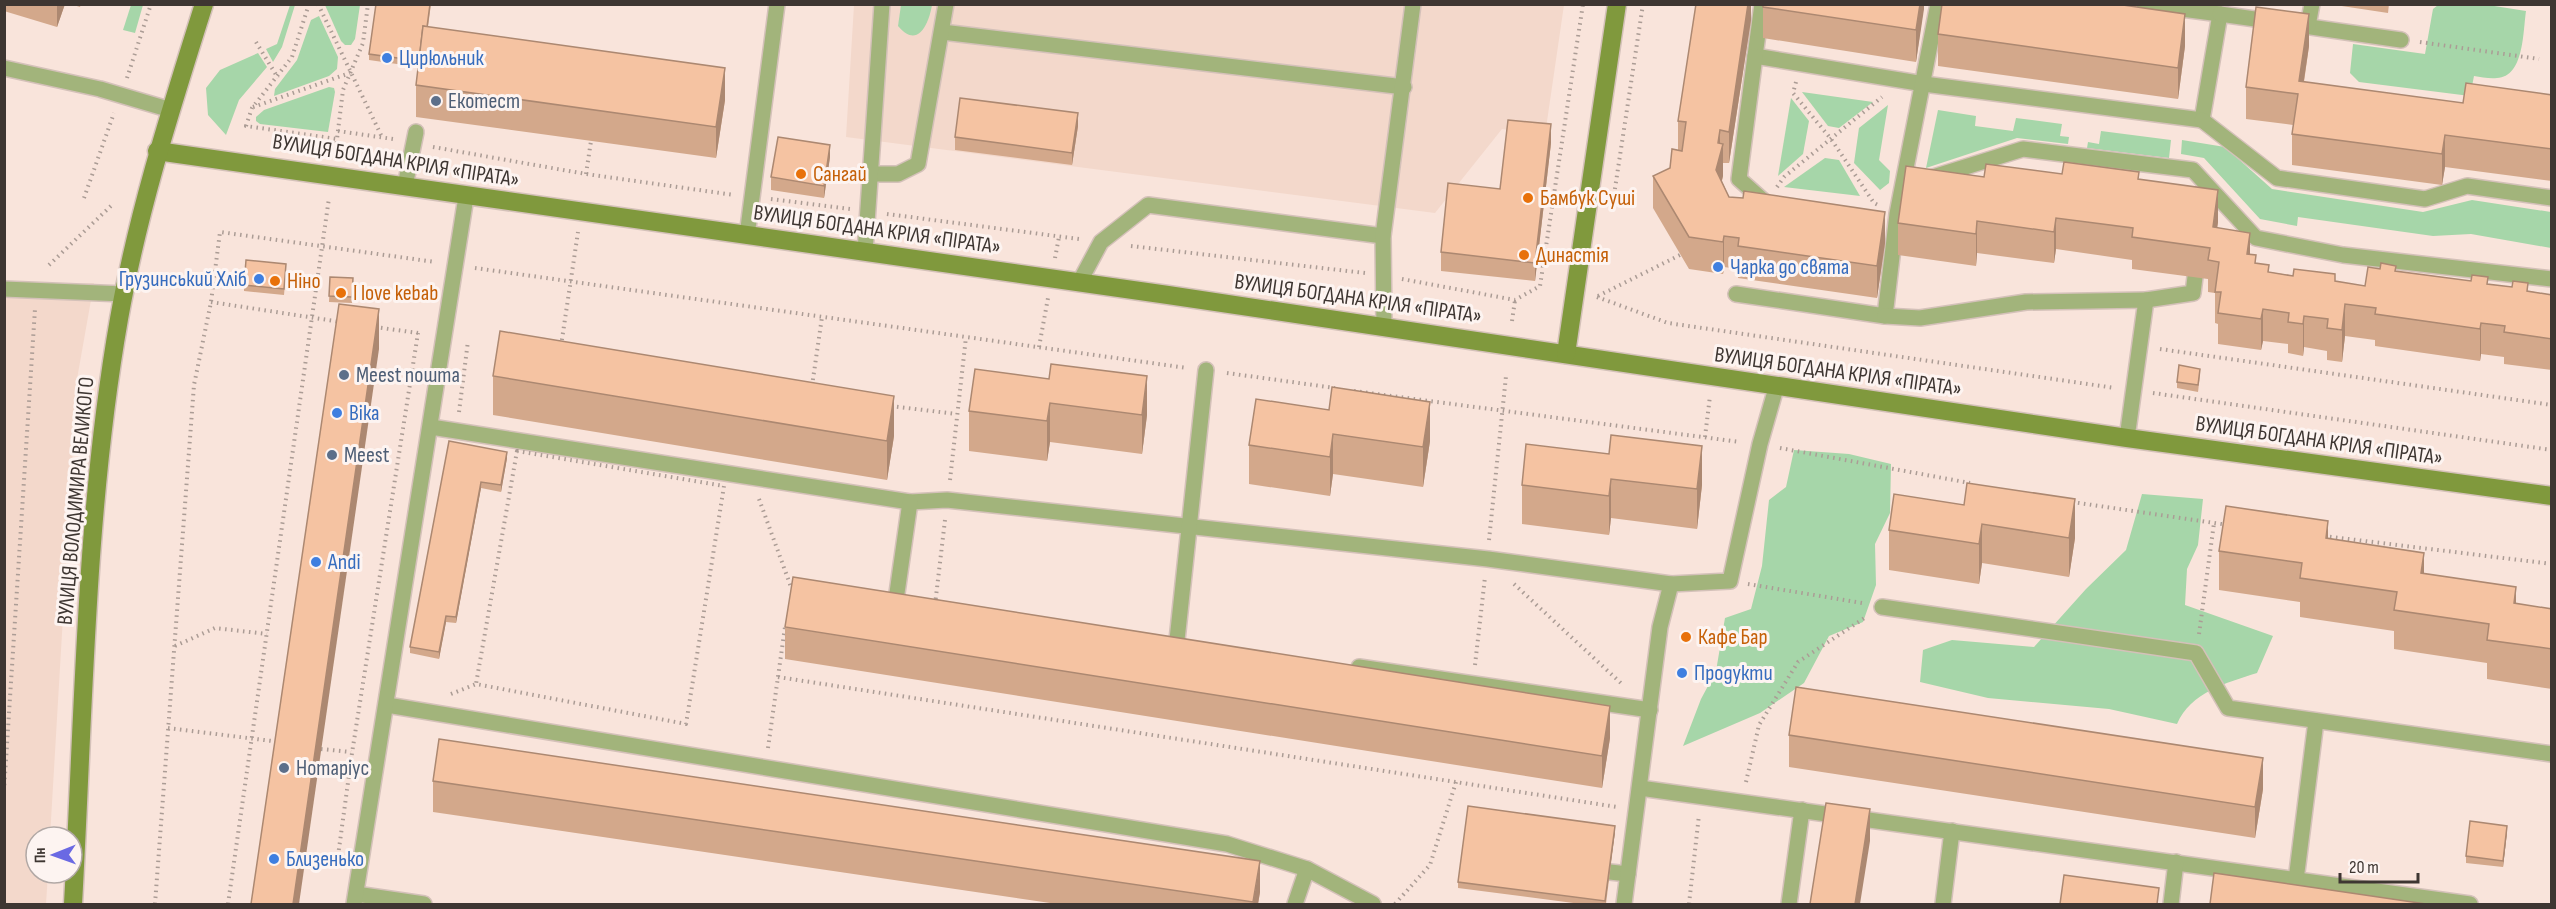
<svg xmlns="http://www.w3.org/2000/svg" width="2556" height="909" font-family="'Sofia Sans Condensed',sans-serif">
	<style>
		.built { fill: #f3d8cb }
		.green { fill: #a6d6a9 }
		.lines { fill: none; stroke-linecap: round; stroke-linejoin: round }
		.lane-casing { stroke: #d4c1b9; stroke-width: 18 }
		.secondary-casing { stroke: #d4c1b9; stroke-width: 21 }
		.path { stroke: #ab9c95; stroke-width: 4; stroke-dasharray: 1.5 4.5; stroke-linecap: butt }
		.lane { stroke: #a2b47b; stroke-width: 15 }
		.secondary { stroke: #80993d; stroke-width: 18 }
		.wall { fill: #d3a88b }
		.shaded-wall { fill: #ac8871 }
		.building { fill: #f5c3a2; stroke: #ac8871; stroke-width: 1.5 }
		.shop-dot { fill: #3f7fe0; stroke: #fdf4f1; stroke-width: 2 }
		.service-dot { fill: #5c6f8a; stroke: #fdf4f1; stroke-width: 2 }
		.food-dot { fill: #e8710a; stroke: #fdf4f1; stroke-width: 2 }
		.labels { text-anchor: middle; dominant-baseline: central; stroke-width: 6; stroke-linejoin: round; paint-order: stroke }
		.shop-label { font-size: 22px; fill: #366cbe; stroke: #fdf4f1; text-anchor: start }
		.service-label { font-size: 22px; fill: #4e5e75; stroke: #fdf4f1; text-anchor: start }
		.street-label { font-size: 22px; fill: #3e3632; stroke: #fdf4f1 }
		.food-label { font-size: 22px; fill: #c56008; stroke: #fdf4f1; text-anchor: start }
	</style>
	<rect width="100%" height="100%" fill="#f9e4db"/>
	<g class="built">
		<polygon points="854,5 1564,5 1545,135 1502,129 1435,213 846,137"/>
		<polygon points="94,283 77,379 50,837 36,837 36,873 48,873 46,904 5,904 4,285 33,287"/>
	</g>
	<g class="green">
		<polygon points="131,5 143,5 135,33 123,30"/>
		<polygon points="290,5 295,5 282,47 273,62 266,49 277,44"/>
		<polygon points="325,5 360,5 355,39 351,45 345,45 341,41"/>
		<path d="M901,5H932C929,23 918,50 898,26Z"/>
		<path d="M2438,5H2488L2526,11C2523,32 2524,77 2497,78C2490,79 2481,77 2474,76L2470,96L2359,82L2350,73L2353,44L2425,54L2433,9Z"/>
		<polygon points="319,16 338,57 337,69 329,76 274,96 275,89 297,60 311,20"/>
		<polygon points="258,53 267,67 239,100 226,135 208,115 206,88 220,70"/>
		<polygon points="329,87 334,88 335,92 328,132 260,124 256,121 256,117 264,110"/>
		<polygon points="1802,92 1873,102 1839,128 1828,126"/>
		<polygon points="1791,98 1809,121 1803,154 1778,176"/>
		<polygon points="1888,105 1879,160 1890,171 1889,183 1880,190 1854,163 1859,128"/>
		<polygon points="1938,110 1976,116 1975,126 2013,131 2016,118 2062,124 2060,136 2069,137 2068,144 2017,138 1926,168"/>
		<polygon points="2101,131 2171,140 2169,158 2087,148 2088,142 2099,144"/>
		<polygon points="2182,140 2225,147 2272,189 2423,212 2472,200 2551,212 2551,248 2471,234 2433,236 2298,217 2297,226 2260,219 2204,158 2181,154"/>
		<polygon points="1825,158 1839,160 1860,196 1784,187"/>
		<polygon points="1794,450 1849,454 1891,464 1890,513 1875,544 1876,585 1863,622 1829,636 1804,683 1760,713 1683,746 1701,699 1716,671 1725,618 1751,609 1762,566 1769,500 1786,487"/>
		<path d="M2142,494L2203,499L2198,545L2187,569L2185,605L2273,636L2257,673C2226,683 2191,692 2177,724L2109,709L1988,698L1920,682L1923,650L1952,640L2034,647L2086,589L2126,550Z"/>
	</g>
	<g class="lines">
		<g class="lane-casing">
			<g id="lane">
				<polyline points="1762,4 1755,56 1924,84 2202,120 2220,14 2144,4"/>
				<polyline points="2220,14 2401,40"/>
				<polyline points="2308,26 2312,4"/>
				<polyline points="942,32 1404,87"/>
				<polyline points="1755,56 1739,179 1767,204"/>
				<polyline points="4,68 100,89 171,110"/>
				<polyline points="2202,120 2277,178 2425,199 2467,186 2552,198"/>
				<polyline points="870,174 898,174 918,164 946,4"/>
				<polyline points="1930,178 2023,149 2193,170 2256,238 2343,255 2552,279"/>
				<polyline points="405,186 416,132"/>
				<polyline points="747,236 777,4"/>
				<polyline points="865,252 882,4"/>
				<polyline points="1079,283 1101,242 1148,205 1383,236"/>
				<polyline points="4,289 124,294"/>
				<polyline points="1736,294 1885,316 1897,214 1938,4"/>
				<polyline points="2146,300 2193,293 2195,277"/>
				<polyline points="1885,316 1920,318 2026,302 2146,300 2127,438"/>
				<polyline points="1384,327 1383,236 1413,4"/>
				<polyline points="431,427 910,502 947,500 1488,559 1671,584"/>
				<polyline points="896,600 910,502"/>
				<polyline points="1882,607 2196,653 2228,708 2552,754"/>
				<polyline points="1177,640 1206,370"/>
				<polyline points="1359,667 1650,710"/>
				<polyline points="387,705 1227,844 1307,869 1373,904"/>
				<polyline points="1640,788 2470,904"/>
				<polyline points="1610,872 1628,874"/>
				<polyline points="2296,880 2316,721"/>
				<polyline points="356,894 424,904"/>
				<polyline points="354,904 466,197"/>
				<polyline points="1295,904 1307,869"/>
				<polyline points="1624,904 1660,627 1671,584 1730,581 1760,444 1776,388"/>
				<polyline points="1789,904 1802,810"/>
				<polyline points="1943,904 1952,831"/>
				<polyline points="2171,904 2176,862"/>
			</g>
		</g>
		<g class="secondary-casing">
			<g id="secondary">
				<polyline points="157,151 1168,295 2127,438 2552,496"/>
				<polyline points="1566,354 1617,4"/>
				<path d="M73,904C84,710 85,512 119,319C138,211 171,109 204,4"/>
			</g>
		</g>
		<g class="path">
			<polyline points="309,4 292,57 252,108 246,126 337,139"/>
			<polyline points="318,4 382,137"/>
			<polyline points="256,42 278,78"/>
			<polyline points="2420,42 2539,59"/>
			<polyline points="127,78 151,4"/>
			<polyline points="1796,82 1793,93 1831,139 1874,203 1880,206"/>
			<polyline points="253,107 350,73"/>
			<polyline points="338,131 393,139"/>
			<polyline points="433,147 586,174 734,195"/>
			<polyline points="335,155 343,90 363,43 368,4"/>
			<polyline points="586,174 591,141"/>
			<polyline points="1777,187 1784,177 1882,97"/>
			<polyline points="1614,195 1643,4"/>
			<polyline points="84,198 114,113"/>
			<polyline points="771,199 850,209"/>
			<polyline points="887,214 1079,239"/>
			<polyline points="1131,246 1365,273"/>
			<polyline points="1055,258 1059,237"/>
			<polyline points="49,265 113,204"/>
			<polyline points="475,268 1187,368"/>
			<polyline points="1402,279 1515,300 1540,286 1583,4"/>
			<polyline points="1598,296 1680,255"/>
			<polyline points="1597,297 1668,323 2115,388"/>
			<polyline points="211,302 341,322"/>
			<polyline points="1512,321 1515,300"/>
			<polyline points="375,327 418,333"/>
			<polyline points="561,346 578,232"/>
			<polyline points="1039,347 1048,298"/>
			<polyline points="2160,349 2552,405"/>
			<polyline points="1227,373 1335,388"/>
			<polyline points="812,386 822,317"/>
			<polyline points="1354,391 1740,442"/>
			<polyline points="2153,393 2552,450"/>
			<polyline points="891,406 956,414"/>
			<polyline points="459,412 468,341"/>
			<polyline points="1705,437 1710,396"/>
			<polyline points="1780,448 1970,483"/>
			<polygon points="517,451 724,486 686,724 476,684"/>
			<polyline points="950,480 966,337"/>
			<polyline points="759,499 791,587"/>
			<polyline points="2072,502 2228,525"/>
			<polyline points="2324,536 2552,564"/>
			<polyline points="1489,540 1506,376"/>
			<polyline points="1514,584 1623,685"/>
			<polyline points="1748,584 1862,603"/>
			<polyline points="935,605 945,520"/>
			<polyline points="2199,634 2214,523"/>
			<polyline points="175,646 215,628 267,634"/>
			<polyline points="1475,665 1485,577"/>
			<polyline points="778,677 1617,807"/>
			<polyline points="451,694 476,684"/>
			<polyline points="168,728 280,742"/>
			<polyline points="768,748 785,627"/>
			<polyline points="321,749 351,752"/>
			<polyline points="1746,782 1759,725 1798,662 1866,617"/>
			<polyline points="4,791 35,309"/>
			<polyline points="338,856 352,753 418,333"/>
			<polyline points="155,904 194,385 211,302 220,232 435,262"/>
			<polyline points="228,904 329,198"/>
			<polyline points="1395,904 1430,865 1456,782"/>
			<polyline points="1689,904 1699,815"/>
		</g>
		<use href="#lane" class="lane"/>
		<use href="#secondary" class="secondary"/>
	</g>
	<g class="wall">
		<polygon points="4,4 65,4 57,27 4,11"/>
		<polygon points="70,4 81,4 80,7"/>
		<polygon points="376,4 431,4 428,27 725,100 716,158 416,117 416,85 418,67 369,60 369,54"/>
		<polygon points="1751,4 1751,20 1729,163 1723,163 1723,176 1722,181 1729,197 1885,243 1877,298 1738,278 1738,269 1724,267 1723,274 1689,269 1653,208 1653,176 1670,168 1678,150 1678,121"/>
		<polygon points="1924,4 1916,62 1763,38 1763,7"/>
		<polygon points="2335,4 2389,4 2388,13 2335,5"/>
		<polygon points="1938,34 2185,46 2178,99 1938,66"/>
		<polygon points="2309,46 2304,82 2463,103 2552,95 2552,181 2445,167 2442,185 2292,165 2292,134 2293,125 2246,119 2246,87"/>
		<polygon points="1078,126 1072,165 955,150 955,137"/>
		<polygon points="1551,143 1535,281 1441,271 1441,252"/>
		<polygon points="830,157 824,198 771,190 771,177"/>
		<polygon points="1984,177 2139,179 2218,222 2217,228 2250,254 2256,264 2269,272 2365,286 2396,271 2488,284 2552,295 2552,370 2504,364 2504,357 2481,354 2480,361 2375,346 2375,340 2345,336 2342,362 2327,360 2327,351 2304,347 2303,356 2288,353 2288,344 2263,341 2261,350 2218,344 2218,324 2215,323 2215,293 2208,292 2208,279 2132,269 2132,260 2056,249 2054,263 1977,253 1976,266 1898,255 1898,223"/>
		<polygon points="286,271 284,295 244,291 244,285"/>
		<polygon points="330,277 353,278 352,303 329,302"/>
		<polygon points="2200,375 2198,392 2177,388 2177,382"/>
		<polygon points="493,376 894,436 887,480 493,415"/>
		<polygon points="1049,379 1147,415 1142,454 1050,442 1047,461 969,451 969,411"/>
		<polygon points="1256,399 1430,441 1423,487 1333,474 1330,496 1249,484 1249,445"/>
		<polygon points="449,441 507,458 501,492 481,488 456,623 446,622 439,659 410,653 410,647"/>
		<polygon points="1609,454 1702,485 1697,529 1611,518 1609,535 1522,524 1522,485"/>
		<polygon points="1894,494 2075,538 2069,577 1982,563 1979,584 1889,570 1889,530"/>
		<polygon points="2328,538 2424,574 2516,604 2552,609 2552,689 2487,679 2487,663 2394,649 2394,631 2300,617 2300,602 2219,590 2219,551"/>
		<polygon points="785,627 1610,738 1602,788 785,659"/>
		<polygon points="1789,735 2263,789 2255,838 1789,767"/>
		<polygon points="433,781 1260,892 1258,904 1057,904 433,812"/>
		<polygon points="1615,832 1606,904 1581,904 1458,888 1458,882"/>
		<polygon points="2507,832 2503,867 2466,863 2466,856"/>
	</g>
	<g class="shaded-wall">
		<polygon points="57,4 65,4 57,27"/>
		<polygon points="1748,4 1751,4 1751,20 1729,163 1729,132"/>
		<polygon points="1920,4 1924,4 1924,9 1916,62 1916,30"/>
		<polygon points="2185,14 2185,46 2178,99 2178,68"/>
		<polygon points="2309,14 2309,46 2299,113 2299,81"/>
		<polygon points="725,68 725,100 716,158 716,127"/>
		<polygon points="1078,113 1078,126 1072,165 1072,153"/>
		<polygon points="1551,124 1551,143 1535,281 1535,263"/>
		<polygon points="1720,130 1720,155 1723,144 1723,176 1716,201 1716,170"/>
		<polygon points="2445,135 2445,167 2442,185 2442,154"/>
		<polygon points="830,145 830,157 824,198 824,186"/>
		<polygon points="2218,190 2218,222 2213,259 2213,227"/>
		<polygon points="1885,212 1885,243 1877,298 1877,266"/>
		<polygon points="2056,218 2056,249 2054,263 2054,232"/>
		<polygon points="1977,221 1977,253 1976,266 1976,234"/>
		<polygon points="2250,233 2250,264 2247,254"/>
		<polygon points="1724,236 1724,267 1723,274 1723,242"/>
		<polygon points="2345,304 2345,336 2342,362 2342,330"/>
		<polygon points="379,309 379,349 299,904 293,904"/>
		<polygon points="2263,309 2263,341 2261,350 2261,319"/>
		<polygon points="2304,316 2304,347 2303,356 2303,324"/>
		<polygon points="2481,323 2481,354 2480,361 2480,329"/>
		<polygon points="1147,376 1147,415 1142,454 1142,415"/>
		<polygon points="894,396 894,436 887,480 887,441"/>
		<polygon points="1430,402 1430,441 1423,487 1423,447"/>
		<polygon points="1050,403 1050,442 1047,461 1047,421"/>
		<polygon points="1333,434 1333,474 1330,496 1330,457"/>
		<polygon points="1702,446 1702,485 1697,529 1697,489"/>
		<polygon points="507,452 507,458 501,492 501,485"/>
		<polygon points="1611,479 1611,518 1609,535 1609,496"/>
		<polygon points="481,482 481,488 456,623 456,617"/>
		<polygon points="2075,499 2075,538 2069,577 2069,538"/>
		<polygon points="2328,521 2328,560 2326,538"/>
		<polygon points="1982,524 1982,563 1979,584 1979,544"/>
		<polygon points="2424,553 2424,592 2421,573"/>
		<polygon points="2516,587 2516,627 2514,603"/>
		<polygon points="446,616 446,622 439,659 439,652"/>
		<polygon points="1610,706 1610,738 1602,788 1602,756"/>
		<polygon points="2263,758 2263,789 2255,838 2255,807"/>
		<polygon points="1870,809 1870,841 1860,904 1855,904"/>
		<polygon points="1615,826 1615,832 1605,904 1605,901"/>
		<polygon points="2507,826 2507,832 2503,867 2503,861"/>
		<polygon points="1260,861 1260,892 1258,904 1253,904"/>
	</g>
	<g class="building">
		<polygon points="376,4 430,4 427,27 423,26 419,61 369,54"/>
		<polygon points="1696,4 1748,4 1729,132 1720,130 1718,143 1723,144 1716,170 1729,197 1743,198 1744,191 1885,212 1877,266 1738,246 1739,238 1724,236 1723,242 1689,237 1653,176 1670,168 1672,149 1682,151 1686,122 1678,121"/>
		<polygon points="1763,4 1920,4 1916,30 1763,7"/>
		<polygon points="1942,4 2116,4 2185,14 2178,68 1938,34"/>
		<polygon points="2256,7 2309,14 2299,81 2463,103 2466,83 2552,95 2552,149 2445,135 2442,154 2292,134 2298,94 2246,87"/>
		<polygon points="423,26 725,68 716,127 416,85"/>
		<polygon points="960,98 1078,113 1072,153 955,137"/>
		<polygon points="1508,120 1551,124 1535,263 1441,252 1448,183 1500,189"/>
		<polygon points="778,137 830,145 824,186 771,177"/>
		<polygon points="2064,162 2139,172 2138,179 2218,190 2213,227 2250,233 2247,254 2256,255 2255,263 2269,265 2268,272 2293,276 2294,269 2335,274 2335,281 2365,286 2368,267 2380,269 2381,263 2396,266 2395,271 2471,281 2472,275 2488,277 2487,284 2512,287 2513,281 2528,283 2527,291 2552,295 2552,339 2504,332 2505,326 2481,323 2480,329 2375,314 2376,308 2345,304 2342,330 2327,328 2328,319 2304,316 2303,324 2288,322 2289,313 2263,309 2261,319 2218,313 2221,292 2215,292 2219,262 2208,260 2210,248 2132,237 2133,228 2056,218 2054,232 1977,221 1976,234 1898,223 1906,166 1984,177 1986,164 2062,174"/>
		<polygon points="246,260 286,264 284,289 244,285"/>
		<polygon points="330,277 353,278 352,297 329,296"/>
		<polygon points="339,304 379,309 293,904 251,904"/>
		<polygon points="500,331 894,396 887,441 493,376"/>
		<polygon points="1051,364 1147,376 1142,415 1050,403 1047,421 969,411 975,369 1049,379"/>
		<polygon points="2179,365 2200,369 2198,385 2177,382"/>
		<polygon points="1332,387 1430,402 1423,447 1333,434 1330,457 1249,445 1256,399 1329,410"/>
		<polygon points="1611,435 1702,446 1697,489 1611,479 1609,496 1522,485 1526,444 1609,454"/>
		<polygon points="449,441 507,452 501,485 481,482 456,617 446,616 439,652 410,647"/>
		<polygon points="1967,483 2075,499 2069,538 1982,524 1979,544 1889,530 1894,494 1964,505"/>
		<polygon points="2226,506 2328,521 2326,538 2424,553 2421,573 2516,587 2514,603 2552,609 2552,649 2487,640 2489,624 2394,610 2397,592 2300,578 2302,563 2219,551"/>
		<polygon points="793,577 1610,706 1602,756 785,627"/>
		<polygon points="1796,687 2263,758 2255,807 1789,735"/>
		<polygon points="439,739 1260,861 1253,902 433,781"/>
		<polygon points="1826,803 1870,809 1855,904 1810,904"/>
		<polygon points="1468,806 1615,826 1605,901 1458,882"/>
		<polygon points="2470,821 2507,826 2503,861 2466,856"/>
		<polygon points="2214,873 2426,904 2210,904"/>
		<polygon points="2064,875 2159,888 2157,904 2060,904"/>
	</g>
	<g class="shop-dot">
		<circle cx="387" cy="58" r="6"/>
		<circle cx="1718" cy="267" r="6"/>
		<circle cx="259" cy="279" r="6"/>
		<circle cx="337" cy="413" r="6"/>
		<circle cx="316" cy="562" r="6"/>
		<circle cx="1682" cy="673" r="6"/>
		<circle cx="274" cy="859" r="6"/>
	</g>
	<g class="service-dot">
		<circle cx="436" cy="101" r="6"/>
		<circle cx="344" cy="375" r="6"/>
		<circle cx="332" cy="455" r="6"/>
		<circle cx="284" cy="768" r="6"/>
	</g>
	<g class="food-dot">
		<circle cx="801" cy="174" r="6"/>
		<circle cx="1528" cy="198" r="6"/>
		<circle cx="1524" cy="255" r="6"/>
		<circle cx="275" cy="281" r="6"/>
		<circle cx="341" cy="293" r="6"/>
		<circle cx="1686" cy="637" r="6"/>
	</g>
	<g class="labels">
		<g class="shop-label">
			<text x="399" y="58">Цирюльник</text>
			<text x="1730" y="267">Чарка до свята</text>
			<text x="247" y="279" text-anchor="end">Грузинський Хліб</text>
			<text x="349" y="413">Віка</text>
			<text x="328" y="562">Andi</text>
			<text x="1694" y="673">Продукти</text>
			<text x="286" y="859">Близенько</text>
		</g>
		<g class="service-label">
			<text x="448" y="101">Екотест</text>
			<text x="356" y="375">Meest пошта</text>
			<text x="344" y="455">Meest</text>
			<text x="296" y="768">Нотаріус</text>
		</g>
		<g class="street-label">
			<text transform="translate(396 161) rotate(9)">ВУЛИЦЯ БОГДАНА КРІЛЯ «ПІРАТА»</text>
			<text transform="translate(877 230) rotate(8)">ВУЛИЦЯ БОГДАНА КРІЛЯ «ПІРАТА»</text>
			<text transform="translate(1358 299) rotate(8)">ВУЛИЦЯ БОГДАНА КРІЛЯ «ПІРАТА»</text>
			<text transform="translate(1838 372) rotate(8)">ВУЛИЦЯ БОГДАНА КРІЛЯ «ПІРАТА»</text>
			<text transform="translate(2319 441) rotate(8)">ВУЛИЦЯ БОГДАНА КРІЛЯ «ПІРАТА»</text>
			<text transform="translate(76 501) rotate(-85)">ВУЛИЦЯ ВОЛОДИМИРА ВЕЛИКОГО</text>
		</g>
		<g class="food-label">
			<text x="813" y="174">Сангай</text>
			<text x="1540" y="198">Бамбук Суші</text>
			<text x="1536" y="255">Династія</text>
			<text x="287" y="281">Ніно</text>
			<text x="353" y="293">I love kebab</text>
			<text x="1698" y="637">Кафе Бар</text>
		</g>
	</g>
	<rect width="2556" height="909" fill="none" stroke="#3e3632" stroke-width="12"/>
	<g transform="translate(54 855) rotate(269)"><circle r="28" fill="#fdf4f1" stroke="#b1a8a5" stroke-width="1.5"/>
	<path d="M0-4.5L10 22L0 15L-10 22Z" fill="#6a69e3"/>
	<text y="-9" font-size="16" font-weight="bold" text-anchor="middle" fill="#3e3632">Пн</text>
	</g>
	<path d="M2340 873v9h78v-9" fill="none" stroke="#3e3632" stroke-width="3"/>
	<text x="2349" y="873" font-size="18" fill="#3e3632" stroke="#fdf4f1" stroke-width="4.5" paint-order="stroke">20 m</text>
</svg>
